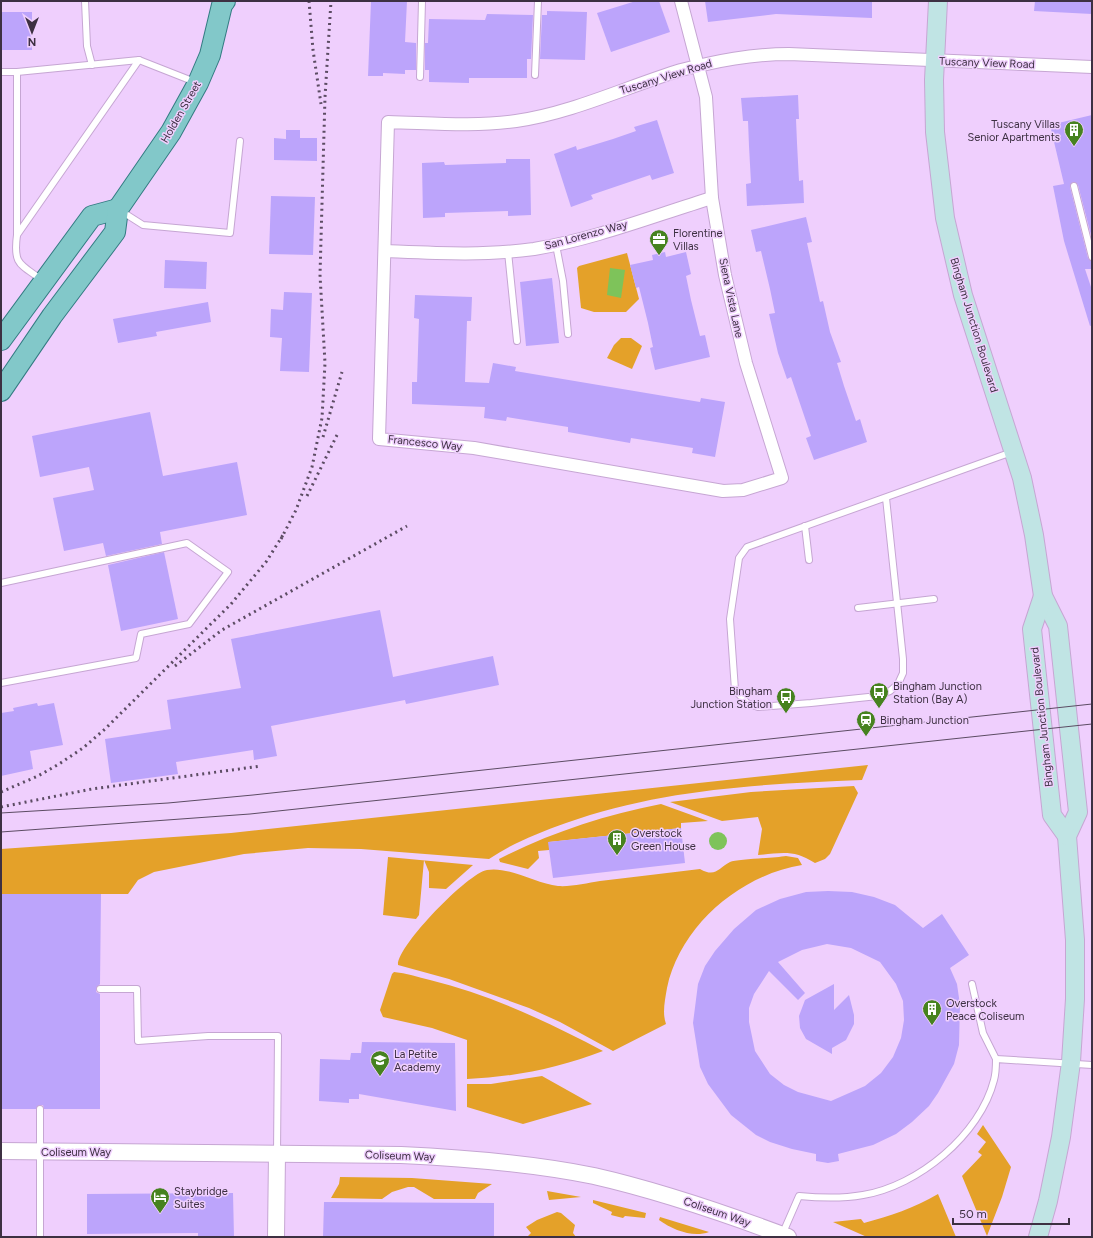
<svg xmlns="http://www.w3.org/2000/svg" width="1093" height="1238" font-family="Figtree,sans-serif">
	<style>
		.green { fill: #e4a129 }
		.water { fill: #7ec35a }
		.building { fill: #bca4fb; fill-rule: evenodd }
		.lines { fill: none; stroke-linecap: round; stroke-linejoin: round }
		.service-casing { stroke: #c6a6d3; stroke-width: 8 }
		.minor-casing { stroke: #c6a6d3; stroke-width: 14 }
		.tertiary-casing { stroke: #c6a6d3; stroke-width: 18 }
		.secondary-casing { stroke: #c6a6d3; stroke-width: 20 }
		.primary-casing { stroke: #337b82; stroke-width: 22 }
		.service { stroke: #fff; stroke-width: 6 }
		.minor { stroke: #fff; stroke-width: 12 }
		.tertiary { stroke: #fff; stroke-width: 16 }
		.secondary { stroke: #c0e4e4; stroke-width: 18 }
		.primary { stroke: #82c8c9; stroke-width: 20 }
		.tram { stroke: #5c4c63; stroke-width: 1 }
		.rail { stroke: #5c4c63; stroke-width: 3; stroke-dasharray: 2 4; stroke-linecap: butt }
		.labels { text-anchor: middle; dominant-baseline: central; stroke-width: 3; stroke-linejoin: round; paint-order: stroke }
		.street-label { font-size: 11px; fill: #3d3042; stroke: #efcffd }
		.poi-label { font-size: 11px; fill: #3d3042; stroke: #efcffd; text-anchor: start }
	</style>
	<rect width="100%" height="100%" fill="#efcffd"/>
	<g class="green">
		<polygon points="627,253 639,299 626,312 594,312 581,308 577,268 579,266"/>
		<polygon points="621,338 631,338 642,346 632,369 607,358 614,345"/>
		<path d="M868,765L862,780C762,784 661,789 566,823C538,833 513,843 489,859L361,849L308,848L244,854L154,872L138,880L128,894H1V849L231,833Z"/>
		<path d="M854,786L858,793L830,854L825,859L815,863C794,849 781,853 758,855L762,829L758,817L722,821L670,802L751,792Z"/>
		<path d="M661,804L708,821L681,823V828L549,842V850L538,851L539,858L528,869L500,862L499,859C550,833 604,815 661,804Z"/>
		<path d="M786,856L798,858L802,865C740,875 680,926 667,988C665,1000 662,1013 666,1024L613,1051L560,1022L529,1008L449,979L398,965C397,946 468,873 487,870C509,866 536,884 558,886C571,887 587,883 600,881C634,877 667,873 700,869C716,878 718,868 730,862C737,859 775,858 786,856Z"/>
		<polygon points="388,857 473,865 446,889 429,888 429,872 424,860 419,915 416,919 383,915"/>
		<path d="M394,972C406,973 418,977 430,980C491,995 548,1022 603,1051C559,1068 514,1077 467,1079V1040L432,1028L383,1017L380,1010L392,974Z"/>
		<polygon points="542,1076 592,1104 523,1124 467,1107 467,1084 491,1084"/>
		<polygon points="983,1125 1011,1167 1002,1197 987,1236 962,1176 982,1155 978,1152 986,1142 977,1134"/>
		<polygon points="340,1177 412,1178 492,1184 478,1193 475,1199 434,1199 414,1187 408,1187 392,1192 382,1199 331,1198 339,1184"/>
		<polygon points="547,1191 581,1197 549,1200"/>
		<path d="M938,1194L956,1237H867L833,1222L861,1219L864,1223C890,1216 914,1208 938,1194Z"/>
		<polygon points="593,1200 646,1213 645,1218 625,1216 623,1218 611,1215 612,1212 593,1203"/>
		<polygon points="557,1212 561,1213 575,1225 573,1233 576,1237 527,1237 531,1233 526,1227 537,1220"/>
		<path d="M660,1217L709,1232C693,1238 673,1230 659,1220Z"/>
	</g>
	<g class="water">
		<polygon points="610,268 625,270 621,298 607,295"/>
		<circle cx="718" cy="841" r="9"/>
	</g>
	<g class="building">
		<polygon points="371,1 407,1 405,42 416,43 416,70 405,70 405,74 383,73 383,76 368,76"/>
		<polygon points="636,1 659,1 670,32 611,52 597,13"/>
		<polygon points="705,1 872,1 872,18 776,14 708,22"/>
		<polygon points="1035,1 1092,1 1092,14 1034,11"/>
		<polygon points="547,11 587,12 585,60 540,59 542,15 547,15"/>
		<rect x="1" y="12" width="31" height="38"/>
		<polygon points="487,14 533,15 531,59 527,59 527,78 469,78 469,83 429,82 429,70 425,70 425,43 428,43 429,19 485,20"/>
		<polygon points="798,95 799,119 796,119 797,143 799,181 803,180 804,203 747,206 746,184 751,183 749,146 748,121 743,121 741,98"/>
		<polygon points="1092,115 1092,239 1078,185 1073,182 1070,187 1088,258 1092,261 1092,269 1085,269 1092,290 1092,325 1090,326 1064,241 1053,186 1064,184 1050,125"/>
		<polygon points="657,120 674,173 652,180 650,175 591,195 593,199 571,207 554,154 576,146 577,150 613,139 636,131 634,127"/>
		<polygon points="286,130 300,130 300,138 317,138 317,161 274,160 274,138 286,139"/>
		<polygon points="506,159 530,159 531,215 508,216 508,211 445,213 445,217 423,218 422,163 444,162 445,165 506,163"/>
		<polygon points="271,196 315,197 313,255 269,254"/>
		<polygon points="806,217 812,242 807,243 820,302 823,301 830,332 841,362 837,363 844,386 856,421 860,419 867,442 814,460 806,438 811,436 791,377 787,379 778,353 769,314 775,313 770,289 761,251 756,252 751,230"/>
		<polygon points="665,252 666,257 686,252 691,274 686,276 691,300 700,336 705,335 710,357 655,370 650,348 653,347 648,323 639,287 636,288 630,265 653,260 652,255"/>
		<polygon points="165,260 207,262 206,289 164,288"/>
		<polygon points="552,278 559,343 526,346 520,282"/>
		<polygon points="284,292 312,293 309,372 280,371 282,338 270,337 271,309 283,310"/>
		<polygon points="415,295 472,297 471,321 467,321 465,382 489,383 493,363 516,367 515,371 676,398 700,402 701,398 725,402 715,457 692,453 693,448 631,438 630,443 568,432 568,427 507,417 506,421 484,418 485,407 412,404 412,382 417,382 419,319 414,318"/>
		<polygon points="208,302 211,322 156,332 157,336 118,343 113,319"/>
		<polygon points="150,412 163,476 237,462 247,515 160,532 162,544 106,556 103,543 64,551 53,498 94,490 89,467 40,477 32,436"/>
		<polygon points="164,552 178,619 121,631 108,565"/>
		<polygon points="380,610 393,677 493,656 499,685 406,704 405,700 271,726 277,756 254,760 253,750 176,762 178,774 111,783 105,739 171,729 167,700 241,688 231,639"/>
		<polygon points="37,703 38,706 54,703 63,745 30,751 33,769 1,776 1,713 14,711 13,708"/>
		<polygon points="681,828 685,863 553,878 548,842"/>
		<path d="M828,891L852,892L874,897L895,905L923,928L942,914L969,955L950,968L957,984L960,1005L959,1045L954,1064L938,1093L929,1106L912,1122L896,1134L873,1145L838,1154L839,1161L828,1163L816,1161V1154L792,1149L770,1142L756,1135L731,1115L708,1084L700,1067L693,1023L698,984L705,966L715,951L734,929L756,910L780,899L806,892ZM827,944L851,948L880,962L896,984L903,1001L904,1020L901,1038L893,1057L881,1073L865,1086L831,1101L798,1092L784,1085L770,1074L755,1051L749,1022V1008L754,994L769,971L798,1000L805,993L778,962L802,950Z"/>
		<polygon points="1,894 101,894 100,984 96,989 96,992 100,994 100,1109 44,1109 43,1105 40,1105 36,1109 1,1109"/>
		<polygon points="834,984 834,1010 849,995 854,1015 854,1024 846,1040 832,1048 832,1054 806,1039 800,1028 799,1016 805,1000"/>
		<polygon points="362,1042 455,1043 456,1111 359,1094 359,1099 349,1099 349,1103 319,1101 320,1059 350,1060 351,1053 361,1053"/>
		<polygon points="233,1193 234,1237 198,1237 198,1233 87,1234 87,1194"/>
		<polygon points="324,1202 494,1203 494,1237 323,1237"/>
	</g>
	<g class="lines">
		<g class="service-casing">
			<g id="service">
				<polyline points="85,1 87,46 92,65"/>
				<polyline points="1,72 17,72"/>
				<polyline points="535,75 538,1"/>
				<polyline points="420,77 422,1"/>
				<polyline points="1074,186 1092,257"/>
				<polyline points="121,211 143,225 230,233 240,141"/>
				<polyline points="17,235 17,72 139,60"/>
				<polyline points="556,245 563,281 568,334"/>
				<polyline points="508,252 517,341"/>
				<path d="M42,280C20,264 13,265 17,235L139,60L195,82"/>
				<polyline points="886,498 903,659 903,673 898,684 890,691 878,696 811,703 758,707 747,703 735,690 730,619 739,558 747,547 1012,452"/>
				<polyline points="805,526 809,560"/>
				<polyline points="1,583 187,543 228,572 189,624 141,634 136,658 1,683"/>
				<polyline points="858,608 934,599"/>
				<polyline points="972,984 983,1033 996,1059"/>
				<polyline points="100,989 137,989 138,1041 208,1036 278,1036 277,1154"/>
				<polyline points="40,1109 40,1237"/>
				<path d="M782,1235L799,1196C820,1198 841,1199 863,1195C918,1186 980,1135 994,1080C996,1073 996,1066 996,1059L1092,1065"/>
			</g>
		</g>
		<g class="minor-casing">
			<g id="minor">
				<path d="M681,1L706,97L712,198L725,275L746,363L782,478L743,490L723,491L474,448L379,439L388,122C431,123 474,127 516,121C572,113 626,87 681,70C717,61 751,54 789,54L1092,67"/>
				<path d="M385,251C434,253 484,256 534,249C595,239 653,216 712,198"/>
			</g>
		</g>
		<g class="tertiary-casing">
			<g id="tertiary">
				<path d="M1,1151L401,1155C465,1158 530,1163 594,1176C660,1191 724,1213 788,1237"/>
				<polyline points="276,1237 277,1154"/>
			</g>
		</g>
		<g class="secondary-casing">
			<g id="secondary">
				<polyline points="938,1 934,80 935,132 945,218 963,295 1022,478 1034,535 1043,596 1058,626 1078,812 1067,836 1075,940 1075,999 1071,1062 1061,1137 1048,1201 1038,1237"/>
				<polyline points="1043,596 1032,629 1052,815 1067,836"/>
			</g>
		</g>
		<g class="primary-casing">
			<g id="primary">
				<polyline points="1,340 92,216 118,209"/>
				<polyline points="1,391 52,316 115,232 118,209 171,132 198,83 210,55 222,5 225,1"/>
			</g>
		</g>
		<use href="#service" class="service"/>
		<use href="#minor" class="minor"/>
		<use href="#tertiary" class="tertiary"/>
		<use href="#secondary" class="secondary"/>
		<use href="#primary" class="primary"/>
		<g class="tram">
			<polyline points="1,813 168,803 253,795 1092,704"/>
			<polyline points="1,832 250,814 1092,724"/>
		</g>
		<g class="rail">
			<polyline points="309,1 313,50 321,104"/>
			<polyline points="323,437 342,372"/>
			<polyline points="307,496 338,433"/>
			<polyline points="281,539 296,510 312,467 322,418 325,363 320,275 325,97 331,1"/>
			<polyline points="175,666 222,630 407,526"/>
			<polyline points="1,792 38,776 59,764 83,748 105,729 231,604 266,562 283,535"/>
			<polyline points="1,807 92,789 261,766"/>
		</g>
	</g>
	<defs>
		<g id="building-pin" transform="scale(1)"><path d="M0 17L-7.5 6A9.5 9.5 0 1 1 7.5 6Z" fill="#46821f" stroke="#efcffd"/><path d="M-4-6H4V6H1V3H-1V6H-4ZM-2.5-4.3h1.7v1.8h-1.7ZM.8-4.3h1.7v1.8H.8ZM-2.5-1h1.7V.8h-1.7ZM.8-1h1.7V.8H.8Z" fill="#fff"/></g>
		<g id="office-pin" transform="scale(1)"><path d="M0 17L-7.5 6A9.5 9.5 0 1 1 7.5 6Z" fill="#46821f" stroke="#efcffd"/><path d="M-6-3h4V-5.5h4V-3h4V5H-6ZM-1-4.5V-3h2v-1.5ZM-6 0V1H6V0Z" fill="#fff"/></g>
		<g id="bus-pin" transform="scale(1)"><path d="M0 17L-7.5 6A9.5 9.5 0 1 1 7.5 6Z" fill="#46821f" stroke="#efcffd"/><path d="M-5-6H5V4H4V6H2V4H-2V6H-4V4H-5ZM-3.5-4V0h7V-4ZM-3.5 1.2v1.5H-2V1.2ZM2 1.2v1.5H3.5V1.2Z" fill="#fff"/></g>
		<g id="station-pin" transform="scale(1)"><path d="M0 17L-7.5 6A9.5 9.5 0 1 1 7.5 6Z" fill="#46821f" stroke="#efcffd"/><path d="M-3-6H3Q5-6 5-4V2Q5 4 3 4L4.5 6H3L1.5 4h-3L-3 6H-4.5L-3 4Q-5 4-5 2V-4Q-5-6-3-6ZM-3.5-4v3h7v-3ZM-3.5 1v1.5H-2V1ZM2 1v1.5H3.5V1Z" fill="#fff"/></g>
		<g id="school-pin" transform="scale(1)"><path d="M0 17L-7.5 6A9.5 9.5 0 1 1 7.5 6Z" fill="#46821f" stroke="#efcffd"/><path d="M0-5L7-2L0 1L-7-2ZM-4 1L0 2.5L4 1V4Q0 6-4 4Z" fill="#fff"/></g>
		<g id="hotel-pin" transform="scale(1)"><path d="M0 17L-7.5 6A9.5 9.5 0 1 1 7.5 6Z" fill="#46821f" stroke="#efcffd"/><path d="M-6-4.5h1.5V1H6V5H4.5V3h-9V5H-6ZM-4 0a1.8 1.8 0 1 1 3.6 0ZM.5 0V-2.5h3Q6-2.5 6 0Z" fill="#fff"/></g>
	</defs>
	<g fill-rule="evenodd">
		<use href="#building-pin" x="1074" y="130"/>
		<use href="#office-pin" x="659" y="239"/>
		<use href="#bus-pin" x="879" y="692"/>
		<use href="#bus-pin" x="786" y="697"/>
		<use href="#station-pin" x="866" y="720"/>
		<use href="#building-pin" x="617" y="839"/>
		<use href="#building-pin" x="932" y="1009"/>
		<use href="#school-pin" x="380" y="1060"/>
		<use href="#hotel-pin" x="160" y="1197"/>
	</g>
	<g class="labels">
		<g class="street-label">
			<text transform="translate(987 63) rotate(2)">Tuscany View Road</text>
			<text transform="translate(666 77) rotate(-17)">Tuscany View Road</text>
			<text transform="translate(181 112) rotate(-60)">Holden Street</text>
			<text transform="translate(586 235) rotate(-15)">San Lorenzo Way</text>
			<text transform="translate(731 298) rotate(78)">Siena Vista Lane</text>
			<text transform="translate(974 325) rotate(73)">Bingham Junction Boulevard</text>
			<text transform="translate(425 443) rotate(6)">Francesco Way</text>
			<text transform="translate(1042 717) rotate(-96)">Bingham Junction Boulevard</text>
			<text x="76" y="1152">Coliseum Way</text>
			<text transform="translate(400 1156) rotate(2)">Coliseum Way</text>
			<text transform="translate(717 1212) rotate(19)">Coliseum Way</text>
		</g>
		<g class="poi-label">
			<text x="1060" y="124" text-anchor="end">Tuscany Villas<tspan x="1060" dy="13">Senior Apartments</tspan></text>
			<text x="673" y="233">Florentine<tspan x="673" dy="13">Villas</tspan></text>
			<text x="893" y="686">Bingham Junction<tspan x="893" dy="13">Station (Bay A)</tspan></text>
			<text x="772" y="691" text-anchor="end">Bingham<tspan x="772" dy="13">Junction Station</tspan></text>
			<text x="880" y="720">Bingham Junction</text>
			<text x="631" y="833">Overstock<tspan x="631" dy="13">Green House</tspan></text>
			<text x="946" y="1003">Overstock<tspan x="946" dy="13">Peace Coliseum</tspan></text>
			<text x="394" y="1054">La Petite<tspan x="394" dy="13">Academy</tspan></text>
			<text x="174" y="1191">Staybridge<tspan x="174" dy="13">Suites</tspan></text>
		</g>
	</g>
	<rect width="1093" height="1238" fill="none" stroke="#3d3042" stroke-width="4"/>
	<g transform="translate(32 32) rotate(180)" stroke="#efcffd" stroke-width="3" paint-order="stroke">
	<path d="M0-3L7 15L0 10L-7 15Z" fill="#3d3042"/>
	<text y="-6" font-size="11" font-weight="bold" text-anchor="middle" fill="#3d3042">N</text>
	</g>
	<path d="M953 1218v6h116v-6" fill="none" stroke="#3d3042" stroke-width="2"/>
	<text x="959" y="1218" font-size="12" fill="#3d3042" stroke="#efcffd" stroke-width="3" paint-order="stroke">50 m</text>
</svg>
